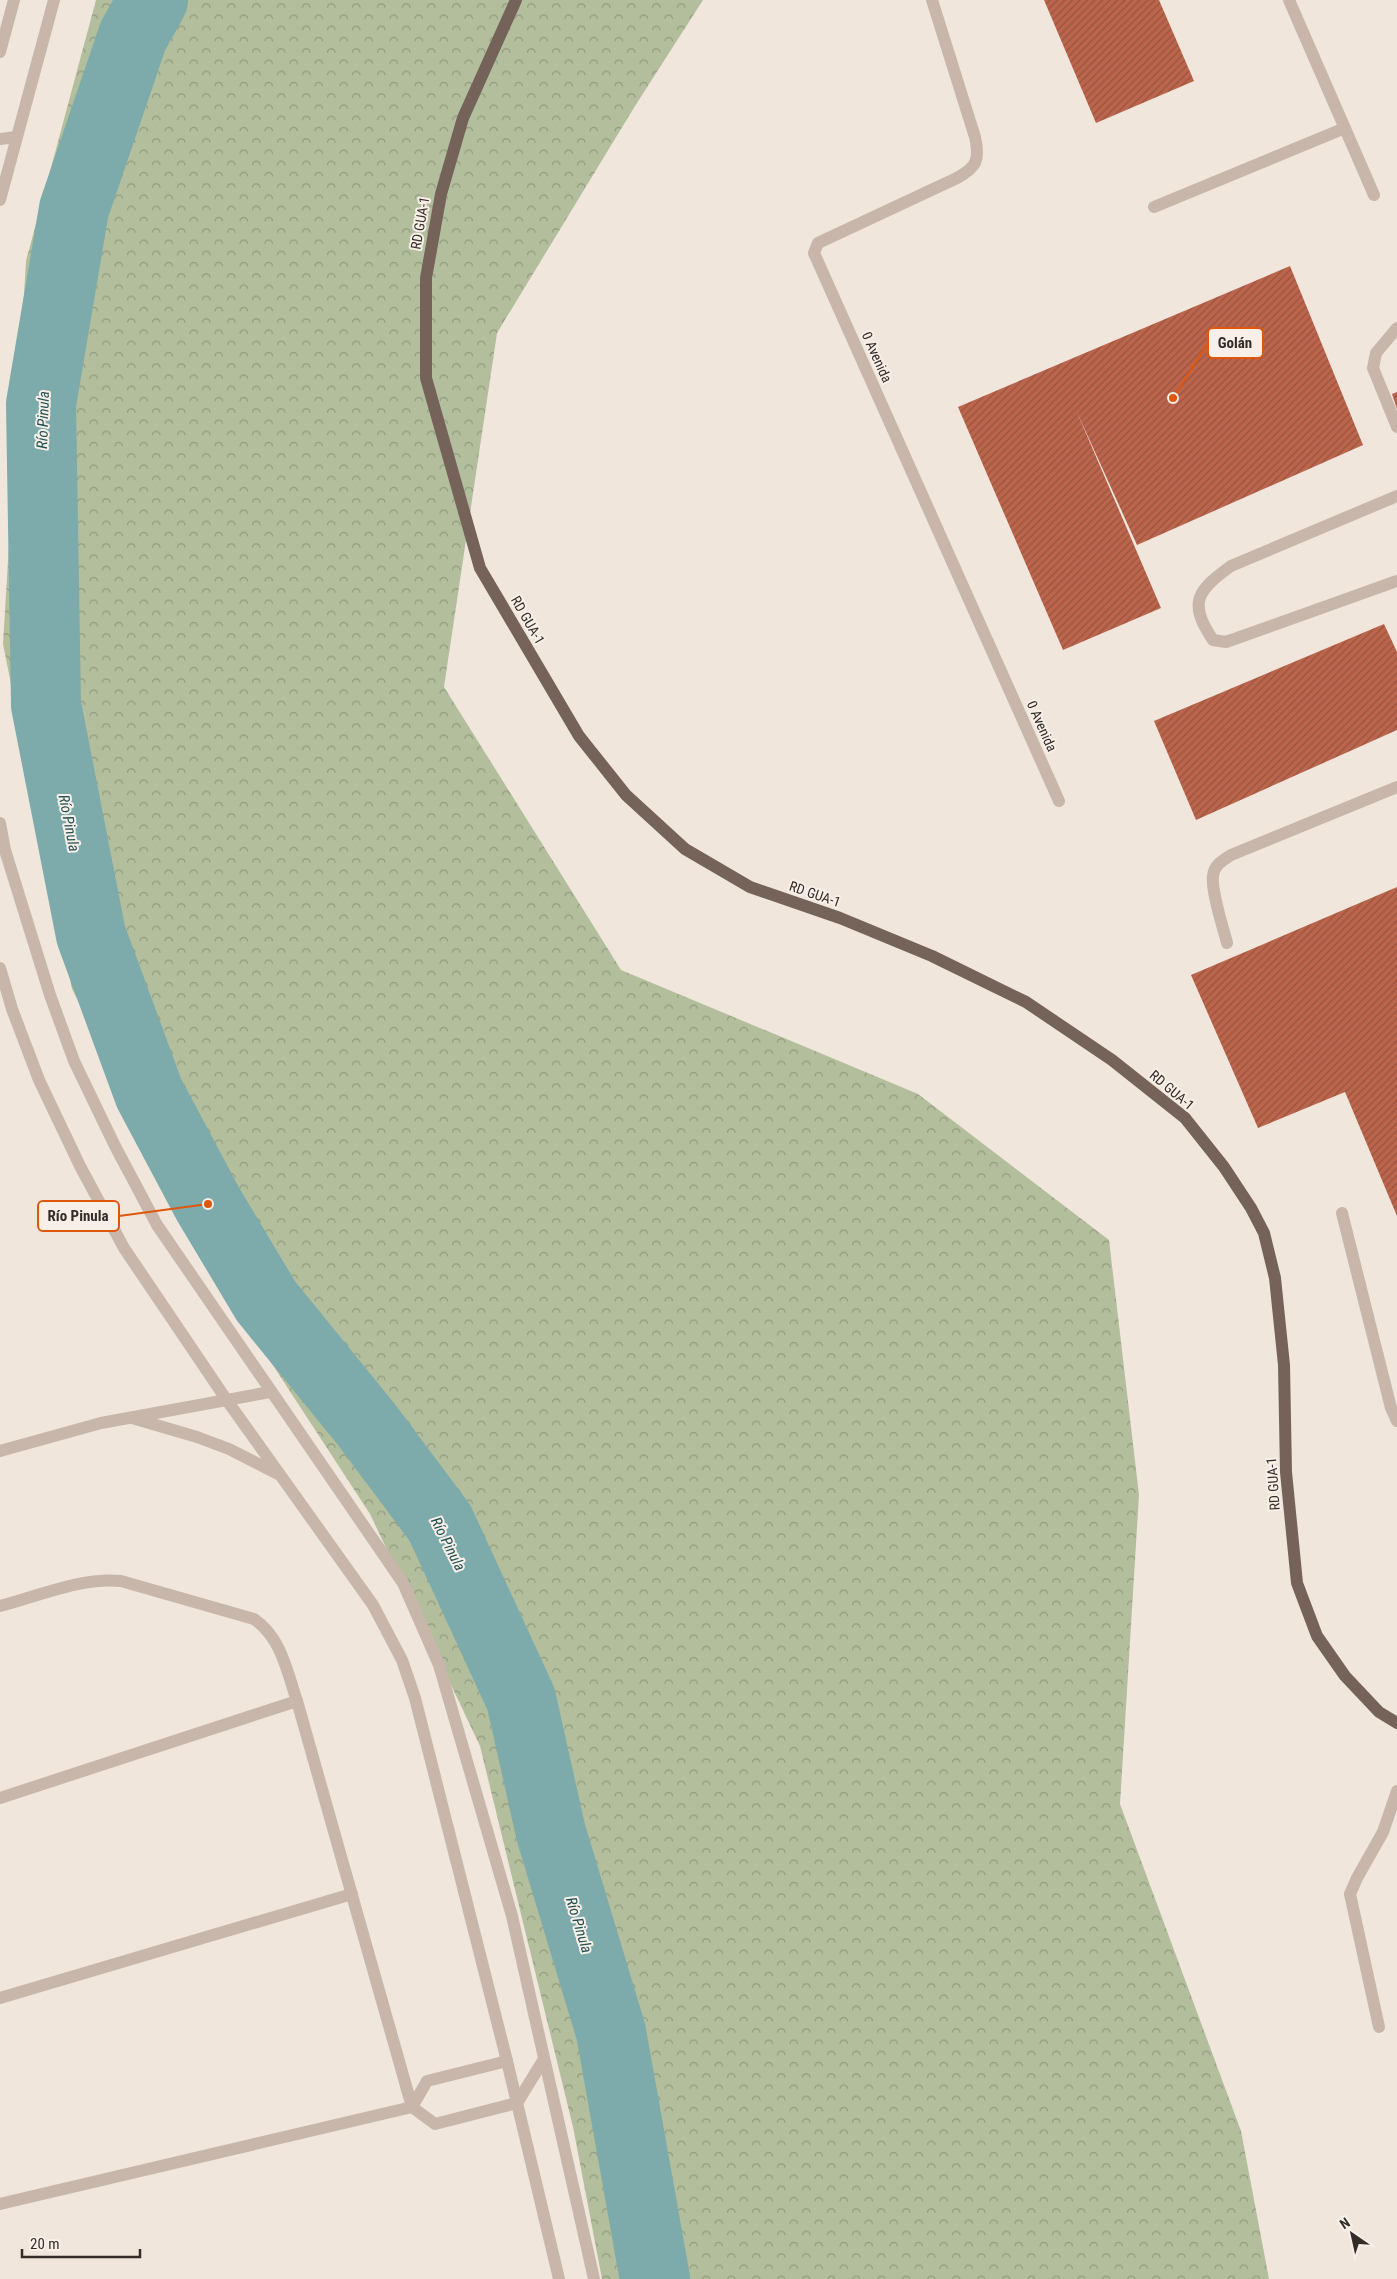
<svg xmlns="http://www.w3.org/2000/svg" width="1397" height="2279" font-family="'Roboto Condensed',sans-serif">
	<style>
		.forest { fill: url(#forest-crowns) }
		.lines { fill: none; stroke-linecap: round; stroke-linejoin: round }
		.river { stroke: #7daaab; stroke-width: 70 }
		.building { fill: url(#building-hatch) }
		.minor { stroke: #c7b6a9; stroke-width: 12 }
		.major { stroke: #75635a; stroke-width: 12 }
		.labels { text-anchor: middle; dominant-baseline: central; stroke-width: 4; stroke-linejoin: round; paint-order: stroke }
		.street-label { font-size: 14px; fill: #342c28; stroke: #f8f0e8 }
		.water-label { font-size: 15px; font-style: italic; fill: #215153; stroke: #f8f0e8 }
		.leader { fill: none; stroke: #df570d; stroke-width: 2 }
		.callout-dot { fill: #df570d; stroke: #f8f0e8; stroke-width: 2 }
		.callout { fill: #f8f0e8; stroke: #df570d; stroke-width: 2 }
		.callout-label { font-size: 15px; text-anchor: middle; font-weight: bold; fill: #342c28 }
	</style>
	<defs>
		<pattern id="forest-crowns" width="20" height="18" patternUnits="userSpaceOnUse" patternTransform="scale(1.25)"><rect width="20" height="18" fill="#b3be9d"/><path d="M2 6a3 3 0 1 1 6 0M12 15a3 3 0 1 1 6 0" fill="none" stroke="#929b80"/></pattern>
		<pattern id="building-hatch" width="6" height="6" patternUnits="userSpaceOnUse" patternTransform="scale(1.25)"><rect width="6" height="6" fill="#bc654d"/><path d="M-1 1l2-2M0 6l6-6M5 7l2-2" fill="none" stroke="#9a5340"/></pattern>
	</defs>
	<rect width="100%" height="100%" fill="#f0e6dc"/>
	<polygon class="forest" points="96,0 703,0 635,106 497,333 444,687 621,970 918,1094 1109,1240 1139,1495 1120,1804 1241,2131 1269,2279 602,2279 573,2127 480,1746 370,1514 231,1301 72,989 3,644 26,261"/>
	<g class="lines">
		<polyline class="river" points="153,0 133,36 74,209 41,404 46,705 91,935 149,1093 208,1204 266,1301 366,1424 440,1523 521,1699 551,1833 611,2032 655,2279"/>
	</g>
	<g class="building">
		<polygon points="1044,0 1159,0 1194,81 1096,123"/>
		<polygon points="1290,266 1363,445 1137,545 1076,410 1161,608 1063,650 958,407"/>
		<polygon points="1397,392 1397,409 1392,394"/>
		<polygon points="1384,624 1397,652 1397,730 1196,820 1154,721"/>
		<polygon points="1397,887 1397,1216 1345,1092 1258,1128 1191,975"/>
	</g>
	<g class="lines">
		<g class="minor">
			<path d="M932,0L975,137C980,160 977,167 957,178L818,243L814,253L1059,801"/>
			<polyline points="1289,0 1374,195"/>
			<polyline points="0,52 14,0"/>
			<polyline points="0,139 16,137"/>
			<polyline points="0,200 54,0"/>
			<polyline points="1154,207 1345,128"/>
			<polyline points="1397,328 1376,353 1373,368 1397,427"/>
			<path d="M1397,496L1231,566C1198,590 1187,602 1213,640L1226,642L1397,581"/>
			<polyline points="0,823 5,850 50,995 74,1061 115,1146 157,1225 403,1583 439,1665 512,1916 594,2279"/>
			<path d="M1227,943C1223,927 1211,891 1213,876C1214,865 1223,860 1231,855L1397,787"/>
			<polyline points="0,968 12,1009 39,1080 80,1166 124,1248 226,1399 373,1605 402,1660 415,1698 507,2061 559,2279"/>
			<polyline points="1342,1213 1391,1408 1397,1421"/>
			<polyline points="132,1418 197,1437 229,1449 278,1474"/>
			<polyline points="0,1451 101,1423 270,1392"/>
			<path d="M0,1606C39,1596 81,1577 121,1581L254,1619C281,1637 287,1671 297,1701L412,2107L435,2124L517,2103L544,2059"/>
			<polyline points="0,1798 297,1701"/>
			<polyline points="0,1998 352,1894"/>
			<polyline points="1379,2027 1350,1894 1357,1878 1383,1832 1397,1791"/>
			<polyline points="0,2204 412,2107 427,2081 507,2061"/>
		</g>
		<polyline class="major" points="516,0 463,118 441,194 426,278 426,378 480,568 579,736 626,795 685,849 750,887 840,918 932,956 1026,1002 1112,1060 1185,1118 1224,1167 1251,1208 1264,1233 1275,1278 1284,1365 1286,1472 1297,1583 1317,1636 1345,1676 1379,1712 1397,1723"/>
	</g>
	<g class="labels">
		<g class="street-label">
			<text transform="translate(420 223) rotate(-80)">RD GUA-1</text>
			<text transform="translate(877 357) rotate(66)">0 Avenida</text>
			<text transform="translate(528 620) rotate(60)">RD GUA-1</text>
			<text transform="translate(1042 726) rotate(66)">0 Avenida</text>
			<text transform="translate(815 894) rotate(19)">RD GUA-1</text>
			<text transform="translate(1172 1090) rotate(40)">RD GUA-1</text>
			<text transform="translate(1273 1484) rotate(-94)">RD GUA-1</text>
		</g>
		<g class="water-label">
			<text transform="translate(43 420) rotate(-88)">Río Pinula</text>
			<text transform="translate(69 823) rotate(79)">Río Pinula</text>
			<text transform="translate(448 1544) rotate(63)">Río Pinula</text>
			<text transform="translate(579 1925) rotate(73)">Río Pinula</text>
		</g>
	</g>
	<path class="leader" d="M1173 398L1208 343M208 1204L119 1216"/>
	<g class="callout-dot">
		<circle cx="1173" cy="398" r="5"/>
		<circle cx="208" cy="1204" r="5"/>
	</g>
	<g class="callout">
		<rect x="1208" y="328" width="55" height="30" rx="5"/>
		<rect x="38" y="1201" width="81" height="30" rx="5"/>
	</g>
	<g class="callout-label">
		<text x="1235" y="348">Golán</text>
		<text x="78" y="1221">Río Pinula</text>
	</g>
	<g transform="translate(1352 2234) rotate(326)" stroke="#f8f0e8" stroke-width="4" paint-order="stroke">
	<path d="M0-4L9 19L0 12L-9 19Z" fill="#342c28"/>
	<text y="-8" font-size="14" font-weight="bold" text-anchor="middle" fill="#342c28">N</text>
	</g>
	<path d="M22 2249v8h118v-8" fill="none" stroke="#342c28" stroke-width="2.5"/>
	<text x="30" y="2249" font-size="15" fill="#342c28" stroke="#f8f0e8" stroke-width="4" paint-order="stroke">20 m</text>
</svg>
